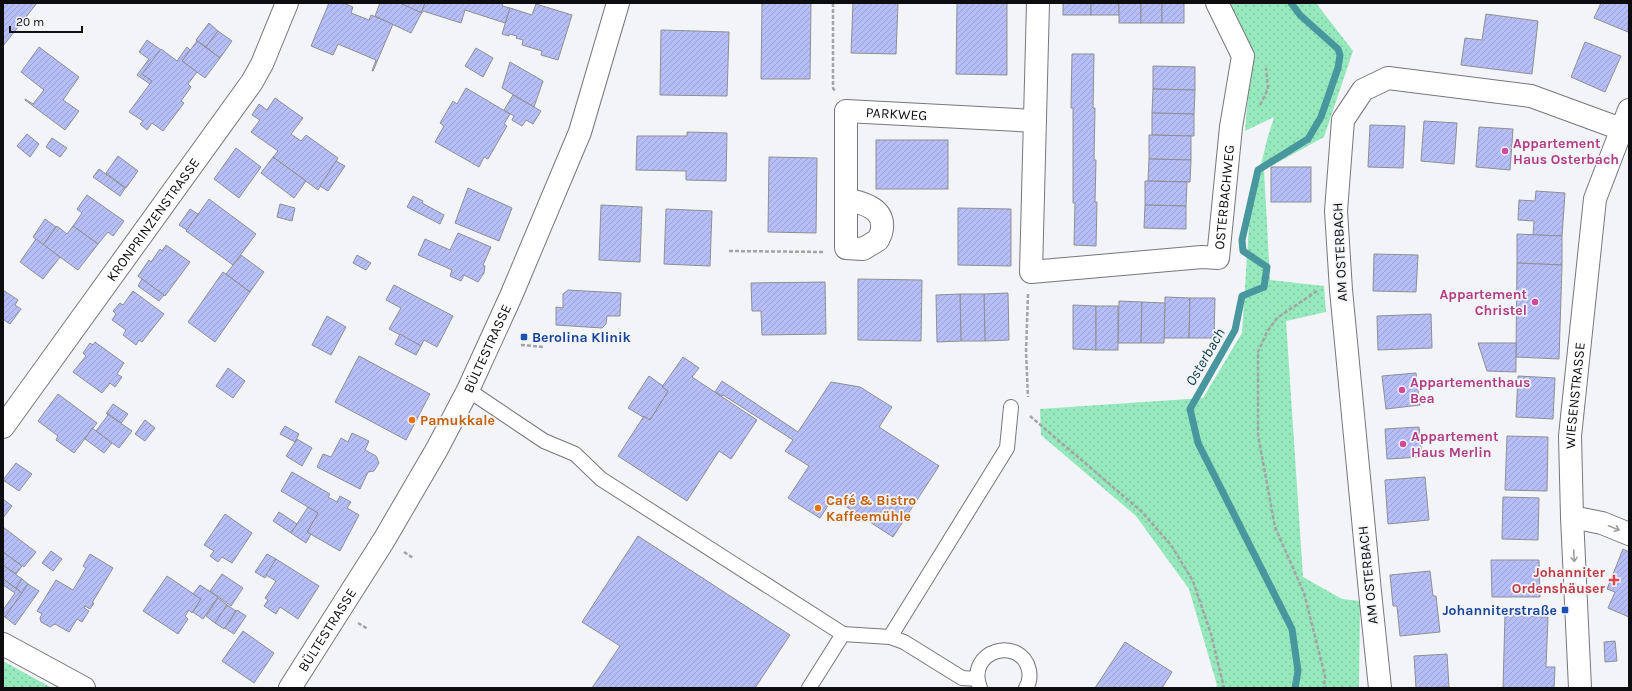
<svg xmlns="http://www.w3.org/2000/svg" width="1632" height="691" font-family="Karla,sans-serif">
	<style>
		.grass { fill: url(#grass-dots) }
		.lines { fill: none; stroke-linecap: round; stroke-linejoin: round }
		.stream { stroke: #48979f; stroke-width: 7 }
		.building { fill: url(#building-hatch); stroke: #8e8f92 }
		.service-casing { stroke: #77777a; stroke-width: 16 }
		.minor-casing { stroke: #77777a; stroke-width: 24 }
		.path { stroke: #a4a4a7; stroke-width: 2.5; stroke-dasharray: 4 2; stroke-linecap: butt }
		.service { stroke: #fff; stroke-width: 14 }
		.minor { stroke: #fff; stroke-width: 22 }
		.oneway { stroke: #9e9e9f }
		.hotel-dot { fill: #d1479c; stroke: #f3f4f7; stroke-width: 1.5 }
		.transit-dot { fill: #1a4fb4; stroke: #f3f4f7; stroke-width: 1.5 }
		.food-dot { fill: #e8710a; stroke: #f3f4f7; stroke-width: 1.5 }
		.health-dot { fill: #e0444e; stroke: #f3f4f7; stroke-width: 1.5 }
		.labels { text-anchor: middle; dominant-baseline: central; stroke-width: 3.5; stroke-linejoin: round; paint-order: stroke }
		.street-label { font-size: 14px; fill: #0d0d0f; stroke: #f3f4f7 }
		.hotel-label { font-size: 14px; font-weight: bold; fill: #b23c85; stroke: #f3f4f7; text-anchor: start }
		.transit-label { font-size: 14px; font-weight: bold; fill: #164399; stroke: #f3f4f7; text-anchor: start }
		.food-label { font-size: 14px; font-weight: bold; fill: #c56008; stroke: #f3f4f7; text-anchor: start }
		.health-label { font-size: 14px; font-weight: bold; fill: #be3a42; stroke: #f3f4f7; text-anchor: end }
		.water-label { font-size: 15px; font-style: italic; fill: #083e43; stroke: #f3f4f7 }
	</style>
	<defs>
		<pattern id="grass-dots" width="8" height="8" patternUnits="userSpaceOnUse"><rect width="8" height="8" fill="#96e8bd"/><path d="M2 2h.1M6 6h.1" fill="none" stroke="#80c6a1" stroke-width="1.8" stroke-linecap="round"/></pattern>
		<pattern id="building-hatch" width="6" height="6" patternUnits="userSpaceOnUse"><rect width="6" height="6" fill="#b6bef8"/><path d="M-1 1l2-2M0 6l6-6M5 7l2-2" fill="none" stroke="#9ba2d3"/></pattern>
	</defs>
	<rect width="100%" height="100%" fill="#f3f4f7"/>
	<g class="grass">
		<polygon points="1225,3 1316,3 1353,51 1324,137 1264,170 1270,280 1324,286 1326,312 1286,321 1303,577 1342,599 1360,601 1359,688 1216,688 1217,685 1189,589 1136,516 1041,435 1040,409 1203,398 1242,333 1250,210 1267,140 1274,117 1245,131 1251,59"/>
		<polygon points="3,661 52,688 3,688"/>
	</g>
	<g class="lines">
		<polyline class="stream" points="1291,3 1300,15 1338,49 1340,55 1338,68 1321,117 1308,139 1258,170 1242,240 1243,251 1267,267 1264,287 1242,296 1235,330 1190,409 1198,443 1292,629 1298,671 1295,688"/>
	</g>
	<g class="building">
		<polygon points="3,3 37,3 3,46"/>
		<polygon points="329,3 343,3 353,7 351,13 369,20 371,15 393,24 373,71 372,71 376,60 338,44 333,55 311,46"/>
		<polygon points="380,3 400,3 422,12 411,33 375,16"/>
		<polygon points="400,3 425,3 422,11 422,13"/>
		<polygon points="425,3 503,3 502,6 510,8 505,23 465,10 461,23 423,11 422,11"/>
		<polygon points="762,3 811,3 810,79 761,79"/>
		<polygon points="853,3 898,3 896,54 851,53"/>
		<polygon points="957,3 1007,3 1007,75 956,74"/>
		<rect x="1063" y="3" width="28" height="12"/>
		<rect x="1091" y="3" width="28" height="12"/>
		<rect x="1119" y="3" width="22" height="20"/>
		<rect x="1141" y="3" width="21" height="20"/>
		<rect x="1162" y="3" width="22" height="20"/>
		<polygon points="1601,3 1629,3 1628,32 1594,18"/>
		<polygon points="536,4 572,15 558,60 541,55 542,51 522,45 523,40 516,38 517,36 509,34 509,36 502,34 510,8 532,15"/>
		<polygon points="1486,14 1538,21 1532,74 1461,65 1465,38 1482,40"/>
		<polygon points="209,23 218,31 206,47 196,40"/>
		<polygon points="661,30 729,32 727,96 660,95"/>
		<polygon points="218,31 232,41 220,58 206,47"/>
		<polygon points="147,40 161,50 142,74 152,81 150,84 137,75 149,59 139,52"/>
		<polygon points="197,41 220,58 205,78 182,61"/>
		<polygon points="1585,42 1621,56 1605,92 1571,77"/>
		<polygon points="39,47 79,77 63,100 79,111 65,130 25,100 25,99 33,104 44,90 21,72"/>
		<polygon points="187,47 190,50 182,61 197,72 188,84 191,87 181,101 184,103 163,131 152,123 147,130 140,124 143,121 129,112 152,81 142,74 161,49 177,61"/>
		<polygon points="476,48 493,58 483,77 465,66"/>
		<polygon points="1072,54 1094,54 1093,108 1095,108 1094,160 1096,160 1095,202 1097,202 1096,246 1074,245 1075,203 1073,203 1073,108 1071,108"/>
		<polygon points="510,62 543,81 534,107 502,88"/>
		<polygon points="1153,66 1195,67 1195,90 1153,89"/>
		<polygon points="466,88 510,114 504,124 507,126 488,159 484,157 479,167 435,142 444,126 440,123 453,101 457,104"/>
		<polygon points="1153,89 1195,90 1194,114 1152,113"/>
		<polygon points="513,95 541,111 533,124 526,120 522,126 512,120 514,116 504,110"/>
		<polygon points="275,98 303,118 291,134 301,141 306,135 338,158 318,190 273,157 278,151 251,132 260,120 252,115 259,104 267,110"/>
		<polygon points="1152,113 1194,114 1194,136 1152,135"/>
		<polygon points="1424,121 1457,123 1454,164 1421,161"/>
		<polygon points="1370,125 1405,126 1403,168 1368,167"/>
		<polygon points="1479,127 1513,129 1510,170 1476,167"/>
		<polygon points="687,132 727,133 726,181 686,180 686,171 636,170 637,136 687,136"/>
		<polygon points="27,134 39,144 30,157 17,146"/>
		<polygon points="1149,135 1191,136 1191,160 1149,159"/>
		<polygon points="52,138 67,148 60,157 46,147"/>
		<rect x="876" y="140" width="72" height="49"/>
		<polygon points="236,148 261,167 239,198 214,179"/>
		<polygon points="118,156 138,171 126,188 106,173"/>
		<polygon points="273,157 306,181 294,198 261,173"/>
		<polygon points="769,157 817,158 816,233 768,232"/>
		<polygon points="1149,159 1191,160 1190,182 1148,181"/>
		<polygon points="336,161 345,166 328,191 320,186"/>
		<rect x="1271" y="167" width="40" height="35"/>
		<polygon points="99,169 125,188 120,196 93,177"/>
		<polygon points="1145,181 1187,182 1186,206 1145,205"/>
		<polygon points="468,188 512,208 499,241 455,223"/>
		<polygon points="1536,191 1565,193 1562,236 1533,235 1534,221 1518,220 1519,200 1535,201"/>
		<polygon points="87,195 124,221 113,236 108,232 98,244 73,226 82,213 77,209"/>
		<polygon points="413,196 423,201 422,203 444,215 440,224 407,207"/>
		<polygon points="209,199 256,234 233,265 186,231"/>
		<polygon points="280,204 295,208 292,221 277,217"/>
		<polygon points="601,205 642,207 640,262 599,260"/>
		<polygon points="1145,205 1186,206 1186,229 1144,228"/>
		<polygon points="958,208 1011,209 1011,266 958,265"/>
		<polygon points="190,209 198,214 187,230 179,225"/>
		<polygon points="666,209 712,211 710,266 664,264"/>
		<polygon points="45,219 56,227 43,245 33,237"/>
		<polygon points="57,226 67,234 73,226 98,244 78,270 43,245"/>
		<polygon points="458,233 491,247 483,265 485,266 484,273 478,282 464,275 461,281 450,276 452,270 418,255 425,239 450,250"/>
		<polygon points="1517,234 1562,236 1562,265 1517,263"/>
		<polygon points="36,239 60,257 43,279 20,262"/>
		<polygon points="166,245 190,262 165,296 138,276 149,260 151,262 160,249 162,251"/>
		<polygon points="1374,254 1418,255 1416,292 1373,291"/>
		<polygon points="241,255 264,272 250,292 226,274"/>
		<polygon points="357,255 371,263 366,270 353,263"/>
		<polygon points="1517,263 1562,265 1559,359 1516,357"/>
		<polygon points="223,272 250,292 215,342 188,322"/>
		<polygon points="142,279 164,295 159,301 138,286"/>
		<polygon points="858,279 922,280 921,341 858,340"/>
		<polygon points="825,282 826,334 762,335 761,311 752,311 751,283"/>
		<polygon points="394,285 453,316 437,347 424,340 421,346 389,329 401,308 386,300"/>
		<polygon points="3,290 18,300 15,305 21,309 10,324 4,320 3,322"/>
		<polygon points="568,290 621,293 620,316 607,316 606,324 602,328 556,325 556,307 563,308 563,294"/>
		<polygon points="133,291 164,314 142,342 139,340 136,345 123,335 126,330 112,320 116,314 113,311 120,303 123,305"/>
		<polygon points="1008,293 1009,340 985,341 984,294"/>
		<polygon points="960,294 984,294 985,341 961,341"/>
		<polygon points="960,294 961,341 937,342 936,295"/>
		<polygon points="1165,297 1190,298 1189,338 1164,338"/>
		<polygon points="1190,298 1215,298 1214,338 1189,338"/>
		<polygon points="1119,301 1142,302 1141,343 1118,343"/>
		<polygon points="1142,302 1165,303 1164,343 1141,343"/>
		<polygon points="1073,305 1096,306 1096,350 1073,349"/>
		<rect x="1096" y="306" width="22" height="44"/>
		<polygon points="1431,314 1432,348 1378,350 1377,316"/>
		<polygon points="327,316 346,327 331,355 312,345"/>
		<polygon points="400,334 421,346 416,355 395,344"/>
		<polygon points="95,342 124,363 117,374 122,377 115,387 110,383 102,393 73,372 86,356 83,353 90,343 93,345"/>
		<polygon points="1478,343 1516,343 1516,372 1487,371"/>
		<polygon points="359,356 430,394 406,440 335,402"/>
		<polygon points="683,357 699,368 692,377 757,420 731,459 719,451 687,501 618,456 644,416 650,420 668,391 662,387"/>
		<polygon points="228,368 245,381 233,398 216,386"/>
		<polygon points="1416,373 1420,405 1386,409 1382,376"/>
		<polygon points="649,376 663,386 662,387 668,391 650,420 644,416 643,417 628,408"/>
		<polygon points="1518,376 1555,378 1553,419 1516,417"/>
		<polygon points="722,381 798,432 831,382 860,387 892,407 879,427 939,466 893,537 833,498 820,518 788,498 809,466 785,451 793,440 723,395 722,396 715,392"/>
		<polygon points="58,394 97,423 74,453 56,440 58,436 38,421"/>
		<polygon points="113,404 128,414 121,423 107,413"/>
		<polygon points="106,413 132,431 119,448 96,431 108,415"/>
		<polygon points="145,420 155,428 145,441 135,434"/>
		<polygon points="285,426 299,434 295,442 280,434"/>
		<polygon points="1419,427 1422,457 1387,459 1385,429"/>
		<polygon points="92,428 112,443 104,453 85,439"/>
		<polygon points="352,433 369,441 365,450 376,456 379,463 374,471 368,472 360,489 317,467 323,454 331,457 341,438 348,442"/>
		<polygon points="1507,436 1548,437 1547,491 1505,490"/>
		<polygon points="297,439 312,448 302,466 286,456"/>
		<polygon points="16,463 32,474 19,491 3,480"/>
		<polygon points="292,472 330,494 328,497 337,502 340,496 351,502 347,508 359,515 340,551 307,532 318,513 281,491"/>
		<polygon points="1425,477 1429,520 1388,524 1385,480"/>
		<polygon points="1503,497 1539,498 1538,540 1502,539"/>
		<polygon points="3,499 12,506 3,518"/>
		<polygon points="308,507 318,513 307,532 311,534 306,543 291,533"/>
		<polygon points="279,512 297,524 291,533 273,521"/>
		<polygon points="225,514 252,533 232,563 222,557 218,562 210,556 214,551 204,545"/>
		<polygon points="3,527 36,552 24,567 3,552"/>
		<polygon points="638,536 790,635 755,688 592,688 620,646 582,622"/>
		<polygon points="1623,549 1629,552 1629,617 1608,608 1615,592 1607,589"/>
		<polygon points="51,551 62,559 53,571 42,563"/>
		<polygon points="3,552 22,566 16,574 3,565"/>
		<polygon points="90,554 113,568 92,603 94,603 90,609 85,606 84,608 89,611 82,622 77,619 69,632 55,624 50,627 41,622 40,618 42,614 37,611 56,580 73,590 86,568 83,566"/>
		<polygon points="267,554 276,559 265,578 255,572"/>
		<polygon points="276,559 319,586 298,619 280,607 276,614 264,606 268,600 265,598 276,581 266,575"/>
		<polygon points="1491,560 1539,560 1540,597 1492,597"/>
		<polygon points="3,565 22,579 16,588 3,579"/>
		<polygon points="1430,571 1433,596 1436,596 1440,632 1400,636 1397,606 1393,606 1390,575"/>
		<polygon points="222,574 243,588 231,606 210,591"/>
		<polygon points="167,576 201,599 192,613 189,610 185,616 188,619 178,634 143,611"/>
		<polygon points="3,579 22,593 5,617 3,616 3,610 15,593 3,585"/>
		<polygon points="22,579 28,584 22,593 16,588"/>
		<polygon points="28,584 39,591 15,625 5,617"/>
		<polygon points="200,585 218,597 203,619 193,612 201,599 193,594"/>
		<polygon points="218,598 227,605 215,623 206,616"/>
		<polygon points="227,605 236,611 224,629 215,623"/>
		<polygon points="237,610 246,616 234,634 225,628"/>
		<polygon points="1505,615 1548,617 1546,667 1555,667 1554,688 1503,688"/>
		<polygon points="243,631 274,653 254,683 222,661"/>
		<polygon points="1615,641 1617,661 1605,662 1604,642"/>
		<polygon points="1125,642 1172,672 1162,688 1095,688"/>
		<polygon points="1447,654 1449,687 1416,688 1414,656"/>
	</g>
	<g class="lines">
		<g class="service-casing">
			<g id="service">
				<polyline points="468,390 544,441 575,454 601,479 843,634 809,688"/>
				<polyline points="843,634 890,637 904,642 962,678 977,679"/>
				<polyline points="890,637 1007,448 1011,407"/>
				<path d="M980,688C965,650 1021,635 1029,670C1030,676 1030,682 1026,688"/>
			</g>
		</g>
		<g class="minor-casing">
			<g id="minor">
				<path id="s1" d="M1038,3L1031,272L1202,257L1218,258L1231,127L1243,56L1217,3"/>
				<path id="s2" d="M846,199C861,203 884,207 882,228C882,232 880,236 878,240L863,249L846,248V111L1035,121"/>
				<path id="s3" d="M3,427L252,82L262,64L287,3"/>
				<polyline points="1572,517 1602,523 1629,534"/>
				<polyline points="3,644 84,688"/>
				<path id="s4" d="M290,688L384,540L437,449L468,390L511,296L580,132L618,3"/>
				<polyline points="1380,688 1370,592 1341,290 1336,211 1343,120 1363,90 1388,78 1531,96 1621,129"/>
				<path id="s5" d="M1580,688L1572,517L1570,436L1595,199L1629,110"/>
			</g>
		</g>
		<g class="path">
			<polyline points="833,3 833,88 835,91"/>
			<polyline points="1260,105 1268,89 1266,68"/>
			<polyline points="729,251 824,252"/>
			<polyline points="1317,291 1277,318 1267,332 1258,352 1258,435 1275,527 1304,593 1325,676 1324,688"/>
			<polyline points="1028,294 1026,352 1028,397"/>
			<polyline points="521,345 544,347"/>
			<polyline points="1030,416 1141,511 1171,545 1193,581 1211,634 1224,688"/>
			<polyline points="404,552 413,558"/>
			<polyline points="358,623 368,629"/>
		</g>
		<use href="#service" class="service"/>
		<use href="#minor" class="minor"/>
	</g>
	<defs><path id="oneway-shaft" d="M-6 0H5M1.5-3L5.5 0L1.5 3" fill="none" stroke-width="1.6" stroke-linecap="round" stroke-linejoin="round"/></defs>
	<g class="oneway">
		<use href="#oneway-shaft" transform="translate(1614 528) rotate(22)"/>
		<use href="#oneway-shaft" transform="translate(1574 556) rotate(87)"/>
	</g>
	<g class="hotel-dot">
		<circle cx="1505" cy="151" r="4"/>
		<circle cx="1535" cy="302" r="4"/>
		<circle cx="1402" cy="390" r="4"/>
		<circle cx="1403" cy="444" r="4"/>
	</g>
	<g class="transit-dot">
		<rect x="520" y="333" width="8" height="8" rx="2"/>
		<rect x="1561" y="606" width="8" height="8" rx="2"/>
	</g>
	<g class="food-dot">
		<circle cx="412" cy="420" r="4"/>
		<circle cx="818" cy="508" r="4"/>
	</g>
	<path class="health-dot" d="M1612 574h4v4h4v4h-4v4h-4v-4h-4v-4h4z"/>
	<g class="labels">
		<g class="street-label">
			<text stroke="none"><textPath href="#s2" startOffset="286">PARKWEG</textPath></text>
			<text stroke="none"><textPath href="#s1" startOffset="518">OSTERBACHWEG</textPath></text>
			<text stroke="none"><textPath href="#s3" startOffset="256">KRONPRINZENSTRASSE</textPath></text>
			<text transform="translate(1340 252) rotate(-93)">AM OSTERBACH</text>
			<text stroke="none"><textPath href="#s4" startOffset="393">BÜLTESTRASSE</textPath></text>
			<text stroke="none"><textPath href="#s5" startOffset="293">WIESENSTRASSE</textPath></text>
			<text transform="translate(1368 575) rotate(-96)">AM OSTERBACH</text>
			<text stroke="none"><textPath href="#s4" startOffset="69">BÜLTESTRASSE</textPath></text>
		</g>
		<g class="hotel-label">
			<text x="1513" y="143">Appartement<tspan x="1513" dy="16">Haus Osterbach</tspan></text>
			<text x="1527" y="294" text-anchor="end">Appartement<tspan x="1527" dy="16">Christel</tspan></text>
			<text x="1410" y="382">Appartementhaus<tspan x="1410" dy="16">Bea</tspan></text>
			<text x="1411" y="436">Appartement<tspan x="1411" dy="16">Haus Merlin</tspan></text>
		</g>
		<g class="transit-label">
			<text x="532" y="337">Berolina Klinik</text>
			<text x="1557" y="610" text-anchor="end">Johanniterstraße</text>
		</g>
		<g class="food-label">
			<text x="420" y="420">Pamukkale</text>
			<text x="826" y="500">Café &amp; Bistro<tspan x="826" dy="16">Kaffeemühle</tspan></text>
		</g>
		<g class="health-label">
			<text x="1605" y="572">Johanniter<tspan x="1605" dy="16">Ordenshäuser</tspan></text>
		</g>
		<g class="water-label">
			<text transform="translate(1205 357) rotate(-60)">Osterbach</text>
		</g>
	</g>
	<rect width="1632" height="691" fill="none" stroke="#0d0d0f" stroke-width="8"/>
	<path d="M10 26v6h72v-6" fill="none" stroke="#0d0d0f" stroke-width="2"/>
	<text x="16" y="26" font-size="12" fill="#0d0d0f" stroke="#f3f4f7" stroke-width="3" paint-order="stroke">20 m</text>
</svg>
